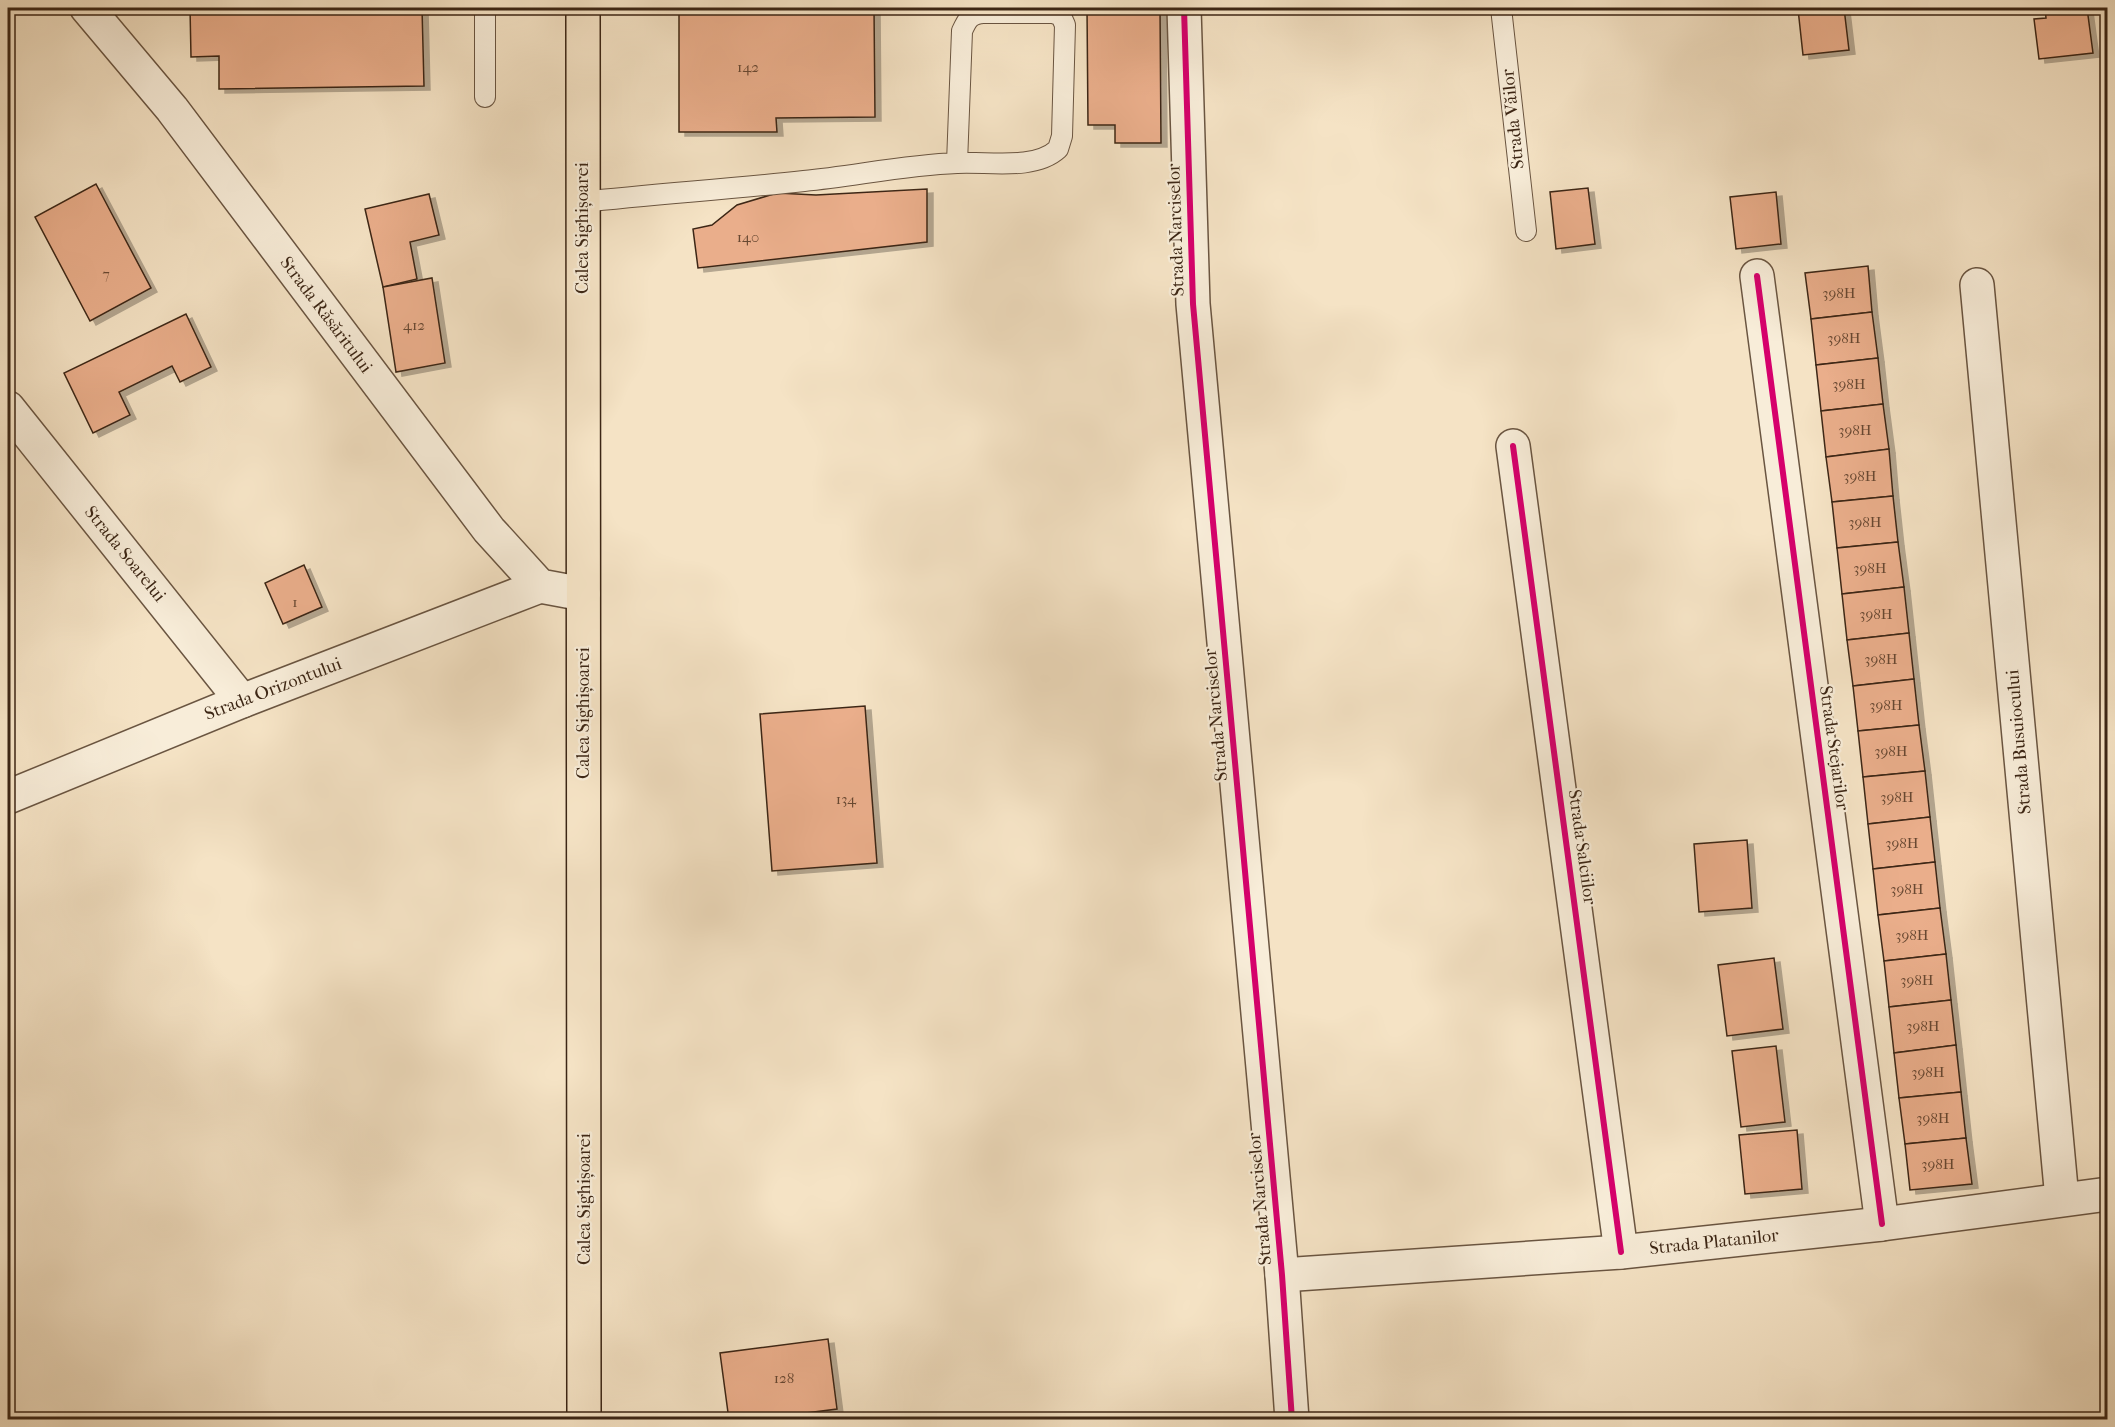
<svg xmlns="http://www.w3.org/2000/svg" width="2115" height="1427" font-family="'IM FELL French Canon',serif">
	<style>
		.building { fill: #eaae8b; stroke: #3c2615; stroke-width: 1.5; filter: url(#shadow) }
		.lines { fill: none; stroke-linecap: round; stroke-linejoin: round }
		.service-casing { stroke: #6a5541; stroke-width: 22 }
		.minor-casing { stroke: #6a5541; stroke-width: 36 }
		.trunk-casing { stroke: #3c2615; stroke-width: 36 }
		.service { stroke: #f8edd9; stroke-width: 20 }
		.minor { stroke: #f8edd9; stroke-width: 33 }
		.trunk { stroke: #f5e3c5; stroke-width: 33 }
		.cycleway-casing { stroke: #f8edd9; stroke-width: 10 }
		.cycleway { stroke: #d6006c; stroke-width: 6 }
		.labels { text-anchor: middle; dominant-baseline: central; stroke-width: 4.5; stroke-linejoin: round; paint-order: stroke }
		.number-label { font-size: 15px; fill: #684832 }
		.street-label { font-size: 18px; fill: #3c2615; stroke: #f8edd9 }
	</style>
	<defs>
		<filter id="shadow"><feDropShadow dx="6" dy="4" stdDeviation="0" flood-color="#0004"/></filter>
	</defs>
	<rect width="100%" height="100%" fill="#f5e3c5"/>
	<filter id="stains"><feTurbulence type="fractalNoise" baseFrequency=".00333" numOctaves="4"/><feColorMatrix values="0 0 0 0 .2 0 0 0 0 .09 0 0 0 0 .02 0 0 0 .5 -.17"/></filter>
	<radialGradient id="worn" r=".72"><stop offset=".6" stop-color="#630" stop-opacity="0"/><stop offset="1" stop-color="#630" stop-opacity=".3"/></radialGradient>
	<g class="building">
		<polygon points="190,8 422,8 424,86 219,89 219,56 191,57"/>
		<polygon points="679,8 874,8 875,117 776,118 777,132 679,132"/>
		<polygon points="1087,8 1160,8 1161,143 1115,143 1115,125 1088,125"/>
		<polygon points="1808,8 1844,8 1849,50 1803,55 1798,9"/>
		<polygon points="2045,8 2087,8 2093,53 2039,59 2034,19 2046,18"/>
		<polygon points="96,184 151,288 90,321 35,217"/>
		<polygon points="1588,188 1595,244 1556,249 1550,192"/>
		<polygon points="927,189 927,242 698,268 693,229 712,225 737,205 777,193 816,195"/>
		<polygon points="1776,192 1781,244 1736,249 1730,197"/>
		<polygon points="429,194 439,235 410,242 417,279 383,287 365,209"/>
		<polygon points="1868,266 1872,312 1811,319 1805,273"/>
		<polygon points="432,278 445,363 396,372 383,287"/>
		<polygon points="1872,312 1878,358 1816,365 1811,319"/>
		<polygon points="186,314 211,367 180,382 172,366 119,392 130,415 93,433 64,373"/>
		<polygon points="1878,358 1883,404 1821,411 1816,365"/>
		<polygon points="1883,404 1889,449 1826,457 1821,411"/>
		<polygon points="1889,449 1893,496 1832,502 1826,457"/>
		<polygon points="1893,496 1898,542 1837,548 1832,502"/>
		<polygon points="1898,542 1904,587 1842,594 1837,548"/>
		<polygon points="304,565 322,607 283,624 265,583"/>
		<polygon points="1904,587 1909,633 1847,640 1842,594"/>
		<polygon points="1909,633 1914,679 1853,686 1847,640"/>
		<polygon points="1914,679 1919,725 1858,731 1853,686"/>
		<polygon points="865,706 877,863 772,871 760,714"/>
		<polygon points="1919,725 1925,771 1863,777 1858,731"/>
		<polygon points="1925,771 1930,817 1868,824 1863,777"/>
		<polygon points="1930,817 1935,862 1873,869 1868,824"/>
		<polygon points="1747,840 1752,908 1699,912 1694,844"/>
		<polygon points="1935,862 1940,908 1878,915 1873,869"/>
		<polygon points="1940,908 1946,954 1884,961 1878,915"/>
		<polygon points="1946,954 1951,1000 1889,1007 1884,961"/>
		<polygon points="1774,958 1783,1029 1727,1036 1718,965"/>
		<polygon points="1951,1000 1956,1045 1894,1053 1889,1007"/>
		<polygon points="1956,1045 1961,1092 1899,1098 1894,1053"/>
		<polygon points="1776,1046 1785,1122 1741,1127 1732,1051"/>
		<polygon points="1961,1092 1966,1138 1905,1144 1899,1098"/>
		<polygon points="1797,1130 1802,1189 1745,1194 1739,1135"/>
		<polygon points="1966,1138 1972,1184 1910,1190 1905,1144"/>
		<polygon points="828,1339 837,1409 752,1420 729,1420 720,1353"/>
	</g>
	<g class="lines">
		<g class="service-casing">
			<g id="service">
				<polyline points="485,8 485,97"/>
				<polyline points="1501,8 1526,231"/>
				<path d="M582,202C656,194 730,189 804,181C855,176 905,165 957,163C987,161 1034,171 1058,149L1062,136L1065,25L1061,16L1053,13H983C970,14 967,20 962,31L957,163"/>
			</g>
		</g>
		<g class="minor-casing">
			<g id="minor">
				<polyline points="87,8 172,109 489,530 540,586 583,594"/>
				<polyline points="1184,8 1193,304 1282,1275 1292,1420"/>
				<polyline points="1757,276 1882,1224"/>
				<polyline points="1977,285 2062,1199"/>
				<polyline points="8,408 242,701"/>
				<polyline points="1513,446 1621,1252"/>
				<polyline points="8,797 242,701 540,586"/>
				<polyline points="1282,1275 1621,1252 1882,1224 2108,1194"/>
			</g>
		</g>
		<g class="trunk-casing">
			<polyline id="trunk" points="583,8 584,1420"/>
		</g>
		<use href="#service" class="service"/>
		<use href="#minor" class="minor"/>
		<use href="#trunk" class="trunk"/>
		<g class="cycleway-casing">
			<g id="cycleway">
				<polyline points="1184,8 1193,304 1282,1275 1292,1420"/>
				<polyline points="1757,276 1882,1224"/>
				<polyline points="1513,446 1621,1252"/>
			</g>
		</g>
		<use href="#cycleway" class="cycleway"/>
	</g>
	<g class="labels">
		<g class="number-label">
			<text x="748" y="67">142</text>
			<text x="748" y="237">140</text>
			<text x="106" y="274">7</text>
			<text x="1839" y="293">398H</text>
			<text x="414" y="325">412</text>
			<text x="1844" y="338">398H</text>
			<text x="1849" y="384">398H</text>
			<text x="1855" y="430">398H</text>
			<text x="1860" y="476">398H</text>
			<text x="1865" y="522">398H</text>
			<text x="1870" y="568">398H</text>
			<text x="295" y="602">1</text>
			<text x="1876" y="614">398H</text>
			<text x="1881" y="659">398H</text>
			<text x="1886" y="705">398H</text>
			<text x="1891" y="751">398H</text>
			<text x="1897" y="797">398H</text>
			<text x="846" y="799">134</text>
			<text x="1902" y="843">398H</text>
			<text x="1907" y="889">398H</text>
			<text x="1912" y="935">398H</text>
			<text x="1917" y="980">398H</text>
			<text x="1923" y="1026">398H</text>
			<text x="1928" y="1072">398H</text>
			<text x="1933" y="1118">398H</text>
			<text x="1938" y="1164">398H</text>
			<text x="784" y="1378">128</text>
		</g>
		<g class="street-label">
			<text transform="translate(1513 119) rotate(-96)">Strada Văilor</text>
			<text transform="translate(582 228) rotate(-90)">Calea Sighișoarei</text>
			<text transform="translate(1176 230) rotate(-92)">Strada Narciselor</text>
			<text transform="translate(326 315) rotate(53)">Strada Răsăritului</text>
			<text transform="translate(125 554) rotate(51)">Strada Soarelui</text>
			<text transform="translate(273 689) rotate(-21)">Strada Orizontului</text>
			<text transform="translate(583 713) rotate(-90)">Calea Sighișoarei</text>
			<text transform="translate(1216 715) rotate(-95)">Strada Narciselor</text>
			<text transform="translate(2019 742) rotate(-95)">Strada Busuiocului</text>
			<text transform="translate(1834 748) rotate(82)">Strada Stejarilor</text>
			<text transform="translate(1582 847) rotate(82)">Strada Salciilor</text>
			<text transform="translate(584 1199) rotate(-90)">Calea Sighișoarei</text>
			<text transform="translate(1260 1199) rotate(-95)">Strada Narciselor</text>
			<text transform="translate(1714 1242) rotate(-6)">Strada Platanilor</text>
		</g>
	</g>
	<rect width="2115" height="1427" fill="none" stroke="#f5e3c5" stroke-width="30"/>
	<rect x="9" y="9" width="2097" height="1409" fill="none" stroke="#3c2615" stroke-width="3"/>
	<rect x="15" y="15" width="2085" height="1397" fill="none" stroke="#3c2615" stroke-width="1.5"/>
	<rect width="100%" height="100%" filter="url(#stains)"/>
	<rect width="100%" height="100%" fill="url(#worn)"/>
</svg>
